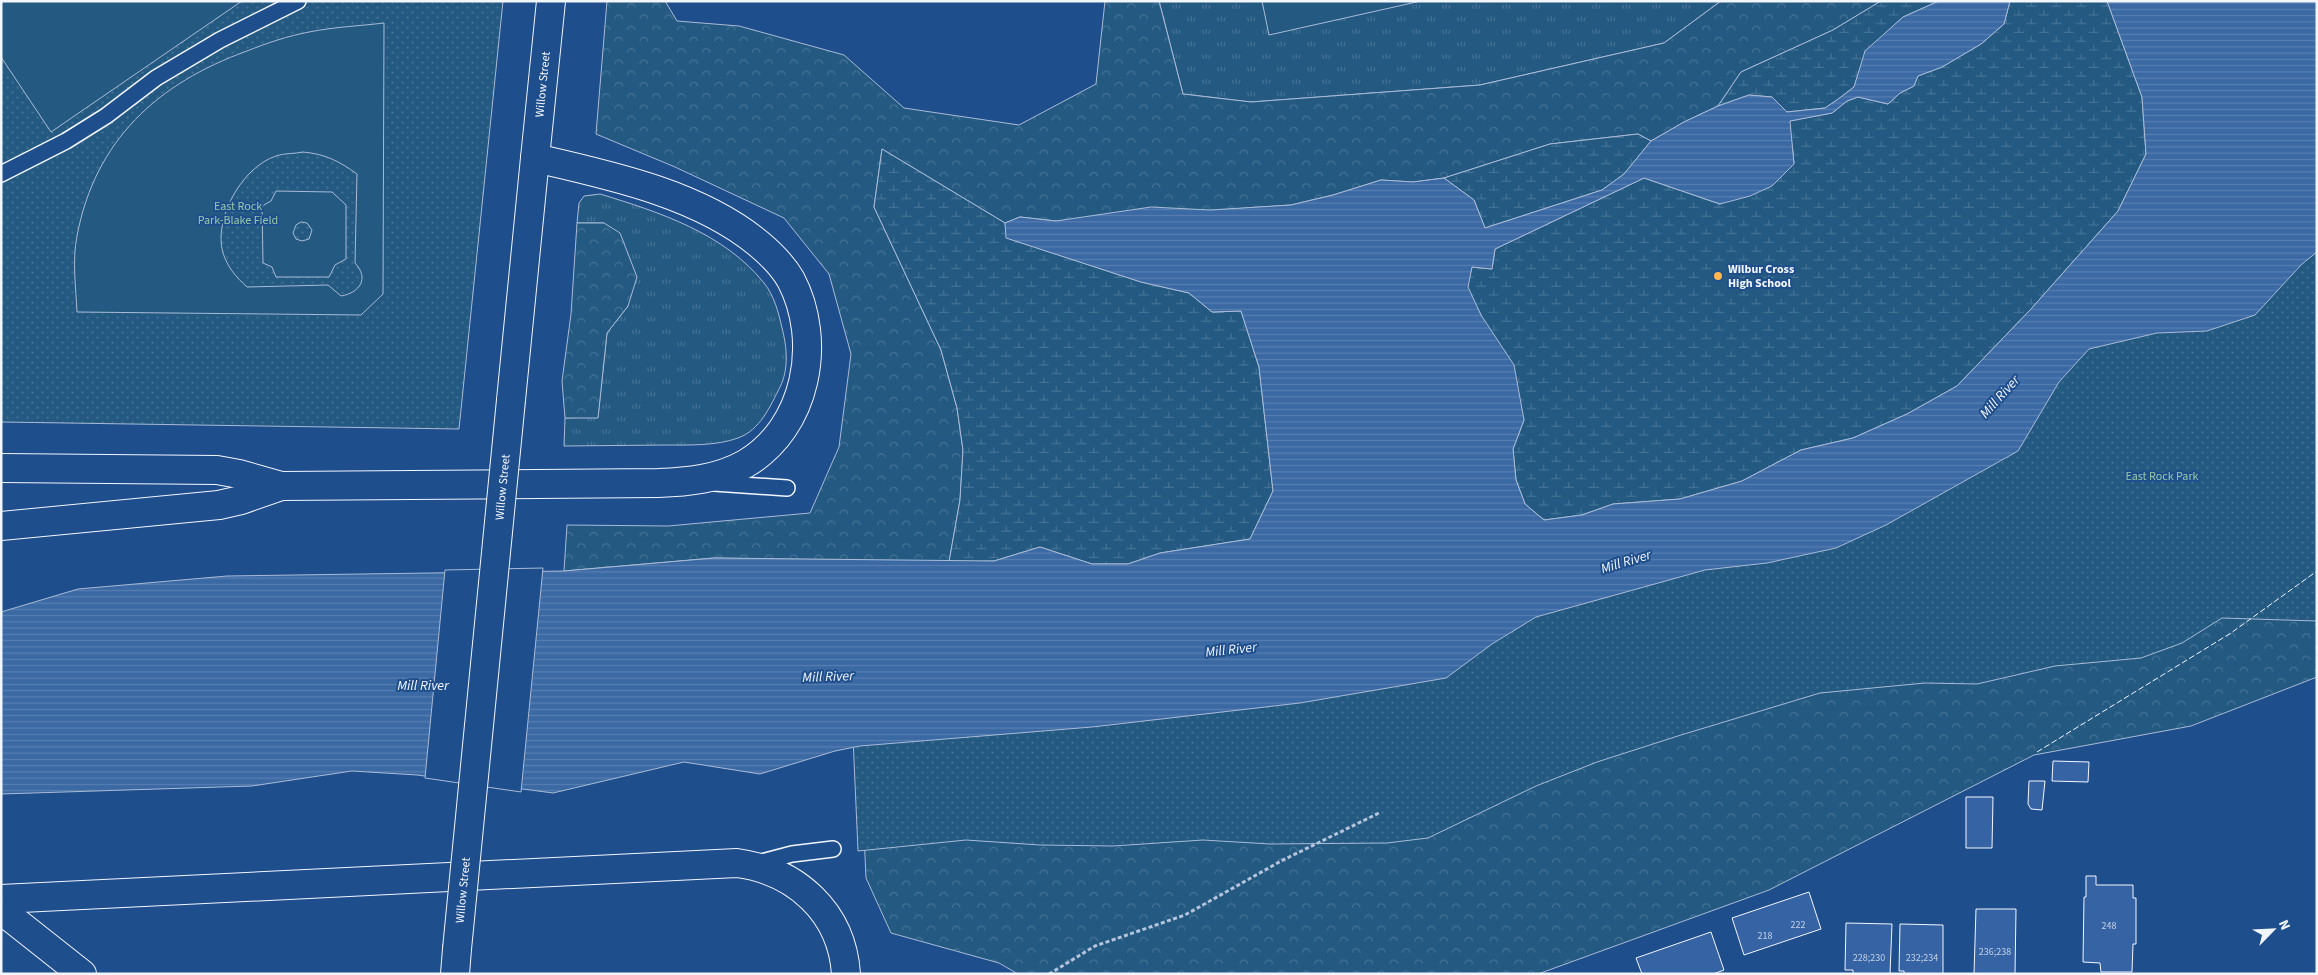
<svg xmlns="http://www.w3.org/2000/svg" width="2318" height="975" font-family="'Source Sans 3',sans-serif">
	<style>
		.grass { fill: url(#grass-tufts); stroke: #a8bbd7 }
		.forest { fill: url(#forest-crowns); stroke: #a8bbd7 }
		.wetland { fill: url(#wetland-marsh); stroke: #a8bbd7 }
		.park { fill: url(#park-dots); stroke: #a8bbd7 }
		.pitch { fill: #245a82; stroke: #a8bbd7; fill-rule: evenodd }
		.water { fill: url(#water-rules); stroke: #a8bbd7 }
		.pier { fill: #1f4e8c; stroke: #a8bbd7 }
		.building { fill: #3563a3; stroke: #f2f6ff }
		.lines { fill: none; stroke-linecap: round; stroke-linejoin: round }
		.lane-casing { stroke: #f2f6ff; stroke-width: 18 }
		.secondary-casing { stroke: #f2f6ff; stroke-width: 30 }
		.primary-casing { stroke: #f2f6ff; stroke-width: 30 }
		.highway-casing { stroke: #f2f6ff; stroke-width: 30 }
		.path { stroke: #b3c4dc; stroke-width: 3; stroke-dasharray: 4 2.5; stroke-linecap: butt }
		.lane { stroke: #1f4e8c; stroke-width: 15 }
		.secondary { stroke: #1f4e8c; stroke-width: 28 }
		.primary { stroke: #1f4e8c; stroke-width: 28 }
		.highway { stroke: #1f4e8c; stroke-width: 28 }
		.primary-bridge-casing { stroke: #f2f6ff; stroke-width: 30; stroke-linecap: butt }
		.primary-bridge { stroke: #1f4e8c; stroke-width: 28 }
		.fence { stroke: #f2f6ff; stroke-width: 1; stroke-dasharray: 6 2.5; stroke-linecap: butt }
		.poi-dot { fill: #ffb74d; stroke: #1f4e8c; stroke-width: 2 }
		.labels { text-anchor: middle; dominant-baseline: central; stroke-width: 4; stroke-linejoin: round; paint-order: stroke }
		.number-label { font-size: 10px; fill: #c3d1e8 }
		.street-label { font-size: 12px; fill: #f2f6ff; stroke: #1f4e8c }
		.park-label { font-size: 12px; fill: #97c8a6; stroke: #1f4e8c }
		.poi-label { font-size: 12px; font-weight: bold; fill: #f2f6ff; stroke: #1f4e8c; text-anchor: start }
		.water-label { font-size: 14px; font-style: italic; fill: #f2f6ff; stroke: #1f4e8c }
	</style>
	<defs>
		<pattern id="grass-tufts" width="24" height="20" patternUnits="userSpaceOnUse" patternTransform="scale(1.25)"><rect width="24" height="20" fill="#245a82"/><path d="M3 7l-1-3M5 7V3M7 7l1-3M15 17l-1-3M17 17v-4M19 17l1-3" fill="none" stroke="#447295"/></pattern>
		<pattern id="forest-crowns" width="20" height="18" patternUnits="userSpaceOnUse" patternTransform="scale(1.25)"><rect width="20" height="18" fill="#245a82"/><path d="M2 6a3 3 0 1 1 6 0M12 15a3 3 0 1 1 6 0" fill="none" stroke="#447295"/></pattern>
		<pattern id="wetland-marsh" width="20" height="14" patternUnits="userSpaceOnUse" patternTransform="scale(1.25)"><rect width="20" height="14" fill="#245a82"/><path d="M1 5h8M5 5V1M11 12h8M15 12V8" fill="none" stroke="#447295"/></pattern>
		<pattern id="park-dots" width="8" height="8" patternUnits="userSpaceOnUse" patternTransform="scale(1.25)"><rect width="8" height="8" fill="#245a82"/><path d="M2 2h.1M6 6h.1" fill="none" stroke="#447295" stroke-width="1.8" stroke-linecap="round"/></pattern>
		<pattern id="water-rules" width="6" height="5" patternUnits="userSpaceOnUse" patternTransform="scale(1.25)"><rect width="6" height="5" fill="#3b69a3"/><path d="M0 2.5h6" fill="none" stroke="#587fb1"/></pattern>
	</defs>
	<rect width="100%" height="100%" fill="#1f4e8c"/>
	<g class="grass">
		<polygon points="1159,1 1721,1 1664,43 1480,85 1251,102 1183,94"/>
		<path d="M600,194C659,212 724,233 764,283C774,295 779,314 782,328C787,347 789,369 780,387C770,407 760,430 738,438C716,446 689,445 666,445C632,445 598,446 564,446L565,418L598,417L607,333L628,306L604,223H577L579,203L584,196Z"/>
	</g>
	<g class="forest">
		<polygon points="607,1 665,1 677,21 739,26 844,55 904,108 1019,125 1096,84 1105,1 1159,1 1183,94 1251,102 1480,85 1664,43 1721,1 1881,1 1833,30 1741,72 1718,106 1684,122 1651,141 1638,134 1550,144 1444,178 1413,182 1381,180 1333,195 1291,205 1056,221 1020,217 1005,223 882,149 874,207 941,350 957,408 963,450 960,500 949,562 714,558 564,571 567,525 668,526 810,513 839,447 851,354 829,274 784,218 675,167 596,134"/>
		<polygon points="577,223 604,223 620,233 637,277 628,306 607,333 598,418 565,418 562,381 571,314"/>
		<polygon points="2317,252 2317,677 2191,726 2034,755 1769,890 1538,974 1018,974 999,963 891,933 866,878 860,746"/>
	</g>
	<g class="wetland">
		<polygon points="1881,1 1939,1 1903,17 1866,51 1854,87 1837,100 1825,108 1787,112 1772,97 1749,95 1718,106 1741,72 1833,30"/>
		<polygon points="2010,1 2107,1 2142,97 2146,154 2118,211 2031,309 1957,386 1907,414 1853,438 1801,450 1742,481 1680,499 1613,504 1582,515 1544,520 1525,504 1516,480 1513,449 1524,420 1481,315 1467,287 1472,267 1492,269 1495,249 1644,178 1720,204 1794,163 1789,121 1832,113 1847,101 1858,97 1888,104 1900,93 1914,86 1918,76 1942,67 1981,44 2004,24"/>
		<polygon points="1638,134 1651,141 1624,174 1602,190 1485,228 1474,200 1444,178 1550,144"/>
		<polygon points="882,149 1005,223 1007,238 1141,282 1189,293 1212,312 1241,311 1259,367 1273,491 1250,539 1160,553 1128,564 1092,564 1040,547 994,561 949,562 960,500 963,450 957,408 941,350 874,207"/>
	</g>
	<g class="park">
		<polygon points="1,1 503,1 459,429 1,422"/>
		<polygon points="2317,216 2317,621 2222,618 2182,643 2141,658 2055,666 1977,684 1925,683 1820,693 1681,735 1597,762 1536,786 1428,838 1387,843 1270,844 1203,840 1113,846 1040,845 966,840 858,851 852,714 1737,515 2152,279"/>
	</g>
	<g class="pitch">
		<polygon points="1,1 242,1 51,132 1,57"/>
		<polygon points="1262,1 1421,1 1269,35"/>
		<path d="M384,23L383,294L361,315L77,312C76,288 72,261 77,236C95,140 158,83 247,51C267,43 288,36 309,32C334,27 359,26 384,23ZM303,152C325,154 339,161 357,174L355,263C370,279 359,293 341,296L328,285L247,287C236,277 228,268 223,253C213,219 242,167 276,156C284,153 294,154 303,152Z"/>
		<path d="M276,191L332,192L346,205V259L335,265L329,277H276L272,267L263,263L262,206L271,201ZM301,222L307,223L312,230L309,239L302,241L296,239L293,233L296,225Z"/>
	</g>
	<polygon class="water" points="1939,1 2010,1 2004,24 1981,44 1942,67 1918,76 1914,86 1900,93 1888,104 1858,97 1847,101 1832,113 1790,121 1794,164 1772,186 1750,196 1720,204 1644,178 1495,249 1492,269 1472,267 1468,287 1481,315 1514,365 1524,420 1513,449 1516,480 1525,504 1544,520 1582,515 1613,504 1680,499 1742,481 1801,450 1853,438 1907,414 1957,386 2031,309 2118,211 2146,154 2142,97 2107,1 2317,1 2317,252 2302,264 2255,315 2207,331 2157,333 2089,349 2059,382 2018,451 1886,525 1836,548 1767,563 1705,570 1536,617 1492,644 1446,678 1300,703 1092,727 860,746 835,751 760,774 684,762 553,793 417,775 352,771 252,786 1,794 1,612 78,589 227,576 564,571 714,558 994,561 1040,547 1092,564 1128,564 1160,553 1250,539 1273,491 1259,367 1241,311 1212,312 1189,293 1141,282 1006,238 1005,223 1020,217 1056,221 1151,207 1210,210 1291,205 1333,195 1381,180 1413,182 1444,178 1474,200 1485,228 1602,190 1624,174 1651,141 1684,122 1718,106 1749,95 1772,97 1787,112 1825,108 1837,100 1854,87 1865,51 1903,17"/>
	<polygon class="pier" points="543,568 521,792 425,778 445,570"/>
	<g class="building">
		<polygon points="2053,761 2089,762 2088,782 2052,781"/>
		<polygon points="2029,781 2045,781 2042,810 2031,809 2028,804"/>
		<polygon points="1966,797 1993,797 1992,848 1966,848"/>
		<polygon points="2086,876 2096,876 2096,885 2133,885 2133,898 2136,898 2136,944 2133,944 2132,972 2101,972 2100,963 2083,962 2084,897 2086,897"/>
		<polygon points="1809,892 1821,929 1744,955 1732,918"/>
		<polygon points="1976,909 2016,909 2015,974 1974,974"/>
		<polygon points="1846,923 1892,924 1890,974 1853,974 1853,970 1845,970"/>
		<polygon points="1900,924 1943,925 1943,974 1904,974 1904,971 1899,971"/>
		<polygon points="1711,932 1724,970 1713,974 1642,974 1636,958"/>
	</g>
	<g class="lines">
		<g class="lane-casing">
			<g id="lane">
				<polyline points="1,174 66,141 106,116 156,78 220,40 298,1"/>
				<polyline points="714,483 787,488"/>
				<polyline points="754,864 792,854 833,849"/>
			</g>
		</g>
		<g class="secondary-casing">
			<g id="secondary">
				<path id="s1" d="M535,158L551,1"/>
			</g>
		</g>
		<g class="primary-casing">
			<g id="primary">
				<polyline points="511,400 535,158"/>
				<polyline points="455,974 457,949"/>
			</g>
		</g>
		<g class="highway-casing">
			<g id="highway">
				<path d="M1,468L217,470L239,474L281,486L658,483C688,482 718,479 745,464C807,428 823,341 791,280C783,266 771,254 759,244C699,194 609,175 535,158"/>
				<polyline points="1,526 219,505 241,500 281,486"/>
				<path d="M1,899L737,863C796,871 842,912 846,974"/>
				<polyline points="1,910 82,974"/>
			</g>
		</g>
		<polyline class="path" points="1049,974 1095,946 1185,915 1281,861 1379,813"/>
		<use href="#lane" class="lane"/>
		<use href="#secondary" class="secondary"/>
		<use href="#primary" class="primary"/>
		<use href="#highway" class="highway"/>
		<g class="primary-bridge-casing">
			<g id="primary-bridge">
				<path id="s2" d="M457,949L511,400"/>
			</g>
		</g>
		<use href="#primary-bridge" class="primary-bridge"/>
		<polyline class="fence" points="2037,752 2231,633 2317,571"/>
	</g>
	<circle class="poi-dot" cx="1718" cy="276" r="5"/>
	<g class="labels">
		<g class="number-label">
			<text x="1798" y="925">222</text>
			<text x="2109" y="926">248</text>
			<text x="1765" y="936">218</text>
			<text x="1995" y="952">236;238</text>
			<text x="1869" y="958">228;230</text>
			<text x="1922" y="958">232;234</text>
		</g>
		<g class="street-label">
			<text stroke="none"><textPath href="#s1" startOffset="74">Willow Street</textPath></text>
			<text stroke="none"><textPath href="#s2" startOffset="464">Willow Street</textPath></text>
			<text stroke="none"><textPath href="#s2" startOffset="59">Willow Street</textPath></text>
		</g>
		<g class="park-label">
			<text x="238" y="206">East Rock<tspan x="238" dy="14">Park-Blake Field</tspan></text>
			<text x="2162" y="476">East Rock Park</text>
		</g>
		<g class="poi-label">
			<text x="1728" y="269">Wilbur Cross<tspan x="1728" dy="14">High School</tspan></text>
		</g>
		<g class="water-label">
			<text transform="translate(2000 397) rotate(-48)">Mill River</text>
			<text transform="translate(1626 562) rotate(-17)">Mill River</text>
			<text transform="translate(1231 650) rotate(-6)">Mill River</text>
			<text transform="translate(828 677) rotate(-2)">Mill River</text>
			<text x="423" y="686">Mill River</text>
		</g>
	</g>
	<rect width="2318" height="975" fill="none" stroke="#f2f6ff" stroke-width="5"/>
	<g transform="translate(2273 930) rotate(66)" stroke="#1f4e8c" stroke-width="4" paint-order="stroke">
	<path d="M0-4L9 19L0 12L-9 19Z" fill="#f2f6ff"/>
	<text y="-8" font-size="14" font-weight="bold" text-anchor="middle" fill="#f2f6ff">N</text>
	</g>
</svg>
